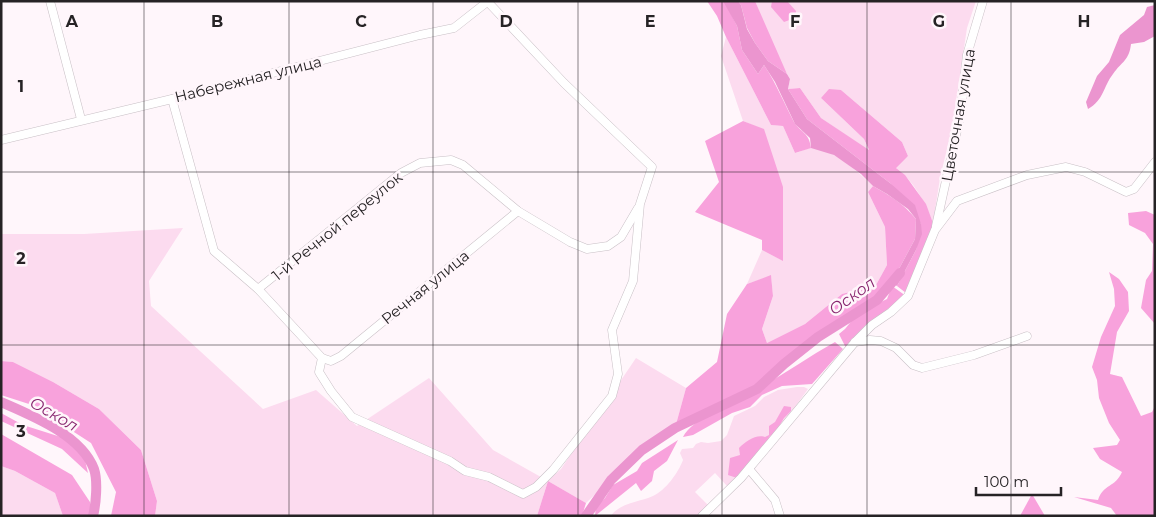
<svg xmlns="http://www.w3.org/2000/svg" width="1156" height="517" font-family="Montserrat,sans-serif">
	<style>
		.green { fill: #fcdbef }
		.forest { fill: #f8a2dc }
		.water { fill: #eb95cf }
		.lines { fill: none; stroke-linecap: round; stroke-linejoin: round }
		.river { stroke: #eb95cf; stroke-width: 10 }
		.minor-casing { stroke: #c9c0c6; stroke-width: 9 }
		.minor { stroke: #fff; stroke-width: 8 }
		.grid { fill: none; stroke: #262325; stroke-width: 1; stroke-opacity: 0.55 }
		.labels { text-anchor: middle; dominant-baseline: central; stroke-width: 5; stroke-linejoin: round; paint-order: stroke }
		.street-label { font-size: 15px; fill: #262325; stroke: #fff6fb }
		.water-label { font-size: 16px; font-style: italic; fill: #88266f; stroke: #fff6fb }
		.grid-label { font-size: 16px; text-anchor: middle; font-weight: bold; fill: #262325; stroke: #fff6fb; stroke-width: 5; stroke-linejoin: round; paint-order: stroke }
	</style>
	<rect width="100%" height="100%" fill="#fff6fb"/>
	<g class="green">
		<path d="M755,1H976L967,28L952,128L940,178L933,223C925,202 914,181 895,167L908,156L902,142L841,90L821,98L864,139L869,151L821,118L800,88L788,89L790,79L778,58Z"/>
		<path d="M726,37L771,125L783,126L795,153C800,152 805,149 810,148C828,145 861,174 873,186L868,192L885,227L887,265L876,285L842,294L805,324L767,343L762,329L773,296L771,276L747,284L762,250L782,260L764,130L743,121L721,56Z"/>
		<polygon points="183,228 149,281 151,306 263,409 316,390 357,426 429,378 493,450 548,481 561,469 636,358 686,388 675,428 642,450 586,503 548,481 537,516 155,516 157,501 141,450 99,409 53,382 13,362 1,361 1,234 84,234"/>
		<path d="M797,387H804L808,389L773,437L728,487L715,473L695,492L708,505L698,516H611C619,503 640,502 653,496C666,490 678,473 683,460L680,453L682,449L693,448L696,444L701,442L708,443L721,441L727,435L734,416L755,406L764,397L778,390Z"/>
		<polygon points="1,466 15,471 55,493 63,516 1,516"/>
	</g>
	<g class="forest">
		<path d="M707,1H723L726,4L737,26L742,50L758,74L764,65C776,83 784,103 794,122C801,133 809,132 811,148L795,153L783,126L771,125L726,37L717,16Z"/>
		<polygon points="738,1 755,1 787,74 768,61 755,43 747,28 741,5"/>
		<polygon points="772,1 787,1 796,11 795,18 784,22 771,7"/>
		<polygon points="800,88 821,118 869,150 864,139 821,98 829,89 841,90 902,142 908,156 896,168 905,175 926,204 933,223 929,246 906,293 897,286 916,250 921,224 890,183 807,119 788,89"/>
		<polygon points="743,121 764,129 783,187 783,261 762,250 762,240 695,212 719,182 705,141"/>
		<path d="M873,186C889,195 904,204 916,219L915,239L900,267L889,280L877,300L818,337L784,364L757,389L675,428L686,388L717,362L727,314L747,284L771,275L773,296L762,329L767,343L805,324L842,294L876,285L887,265L885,227L868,192Z"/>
		<polygon points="1146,211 1155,215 1155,324 1141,308 1146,280 1152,271 1153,244 1145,233 1129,225 1128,213"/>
		<path d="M1109,272L1119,279L1128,292L1129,311L1117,332L1110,374L1122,377L1141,416L1152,412L1155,406V516H1117L1111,508L1074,497L1098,500C1104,483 1115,488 1122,472L1100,459L1093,448L1117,445L1120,440L1109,423L1099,398L1097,380L1092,367L1101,337L1115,306L1114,289Z"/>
		<polygon points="892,286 906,296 846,348 839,334 845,329 858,313 887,299"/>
		<path d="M835,342L843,349L812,384L782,386L762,395L750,407L732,413L693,435L683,437C692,418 738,401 756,390C783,375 808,357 835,342Z"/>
		<polygon points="1,361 13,362 53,382 99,409 141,450 157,501 155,516 111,516 116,492 91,443 32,405 1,395"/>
		<path d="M784,406L791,407V411L784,418L774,435L770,436C767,446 745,469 737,478L728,475L730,458L740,455L739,448C746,441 756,434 765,437L769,435V426L775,422Z"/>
		<polygon points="1,413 23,425 64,438 84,456 88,473 62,449 1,421"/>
		<polygon points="1,434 72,475 90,502 92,516 63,516 55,493 15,471 1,466"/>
		<polygon points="678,440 667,461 654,471 652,481 641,491 636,483 595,516 596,506 605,498 613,485 637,471 642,463"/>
		<polygon points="548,481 586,503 582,516 537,516"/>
		<polygon points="1032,494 1045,516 1020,516"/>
	</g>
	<g class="water">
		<polygon points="723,1 738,1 741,5 747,29 755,43 768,61 787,74 790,79 788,89 807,119 890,183 915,205 921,224 922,234 916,250 897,286 889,280 900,267 915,239 916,219 908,209 887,194 873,186 861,174 834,155 811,148 810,138 795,124 775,82 764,65 758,74 742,50 737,26"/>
		<path d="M1155,5V36L1144,42L1131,44C1129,61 1122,61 1113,74C1103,87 1104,100 1088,109L1086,102L1097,76L1109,62L1120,35L1144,15L1147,7Z"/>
	</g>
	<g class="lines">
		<g class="river">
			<path d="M1,402C33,416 81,435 94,469C98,481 96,504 93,516"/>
			<polyline points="586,516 611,480 642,450 675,428 757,389 784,364 818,337 877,300 900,273"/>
		</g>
		<g class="minor-casing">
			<g id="minor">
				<polyline points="50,1 81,119"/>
				<polyline points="172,99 214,251 258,289 322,358 331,361 341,356 518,211"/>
				<polyline points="1,140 172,99 420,35 454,28 487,2"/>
				<polyline points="936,226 960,117 967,55 983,1"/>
				<polyline points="258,289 401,173 420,163 451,160 463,165 518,211 570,242 587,249 608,246 621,237 638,208"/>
				<polyline points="855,342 870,340 881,341 896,348 913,365 922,368 974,355 1027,336"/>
				<polyline points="322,358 319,372 331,391 352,417 450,461 465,471 489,477 523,494 536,487 553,470 612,396 618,374 612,330 633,281 640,204 652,167 564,83 487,1"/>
				<polyline points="749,469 775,500 780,516"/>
				<polyline points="702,516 741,478 855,342 872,325 891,312 908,296 935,230 957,201 1027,175 1066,167 1085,172 1126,192 1134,189 1155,162"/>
			</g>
		</g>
		<use href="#minor" class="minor"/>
	</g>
	<path class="grid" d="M144,1V516M289,1V516M433,1V516M578,1V516M722,1V516M867,1V516M1011,1V516M1,172H1155M1,345H1155"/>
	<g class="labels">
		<g class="street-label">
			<text transform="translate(248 79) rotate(-14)">Набережная улица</text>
			<text transform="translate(958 115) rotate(-80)">Цветочная улица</text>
			<text transform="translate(337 226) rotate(-39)">1-й Речной переулок</text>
			<text transform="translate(425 287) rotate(-39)">Речная улица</text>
		</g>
		<g class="water-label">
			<text transform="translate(852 296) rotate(-36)">Оскол</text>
			<text transform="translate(54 414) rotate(30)">Оскол</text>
		</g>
	</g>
	<g class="grid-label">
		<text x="72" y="27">A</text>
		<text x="217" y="27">B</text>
		<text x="361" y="27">C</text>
		<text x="506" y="27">D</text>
		<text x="650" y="27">E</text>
		<text x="795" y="27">F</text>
		<text x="939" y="27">G</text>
		<text x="1084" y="27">H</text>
		<text x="21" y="92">1</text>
		<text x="21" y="264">2</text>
		<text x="21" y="437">3</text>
	</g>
	<rect width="1156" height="517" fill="none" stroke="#262325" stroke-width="5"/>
	<path d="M976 487v8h85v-8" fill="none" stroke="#262325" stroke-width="2.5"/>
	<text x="984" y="487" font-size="15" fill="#262325" stroke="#fff6fb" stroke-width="4" paint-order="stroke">100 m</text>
</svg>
